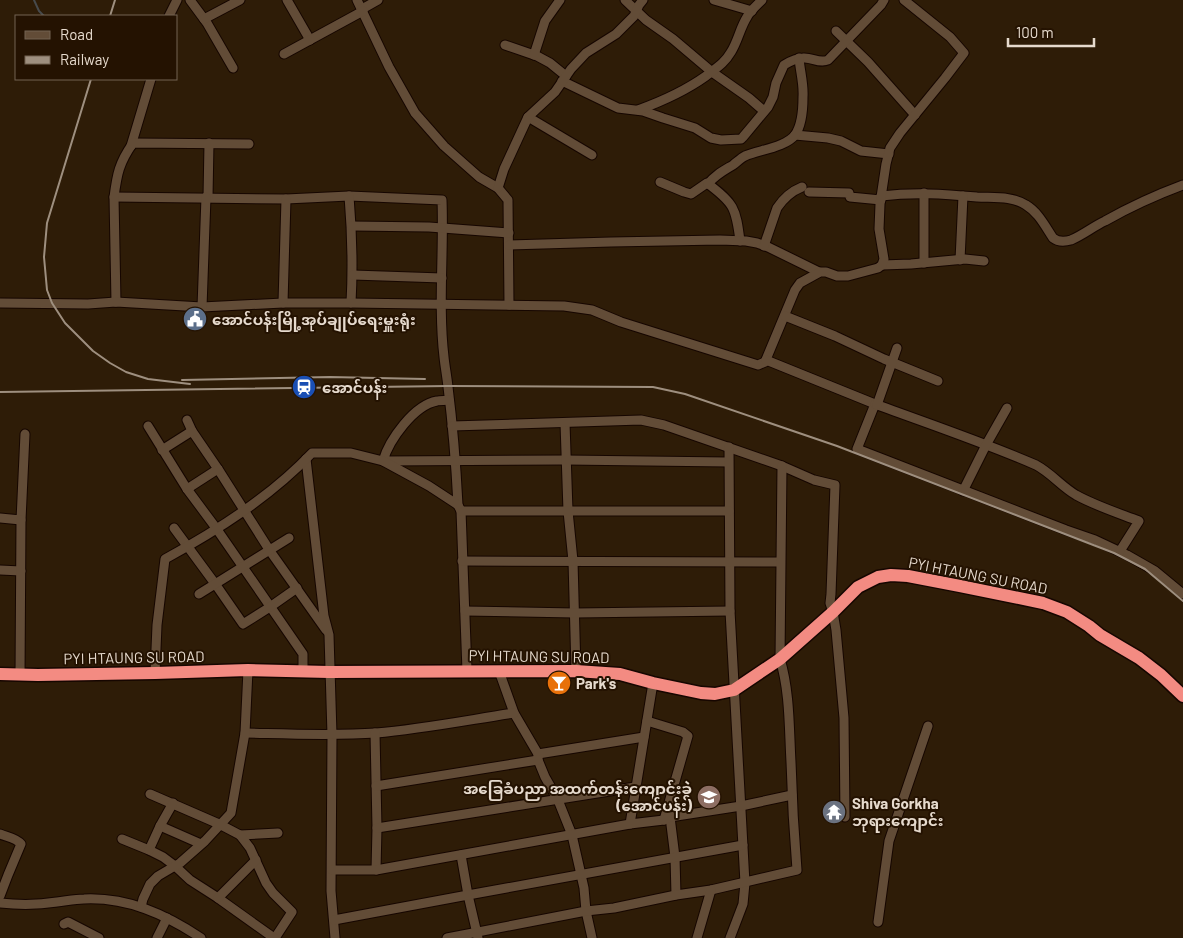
<svg xmlns="http://www.w3.org/2000/svg" width="1183" height="938" font-family="Barlow,'Noto Sans Myanmar',sans-serif">
	<style>
		.lines { fill: none; stroke-linecap: round; stroke-linejoin: round }
		.stream { stroke: #474a4c; stroke-width: 2 }
		.minor-casing { stroke: #160600; stroke-width: 11 }
		.highway-casing { stroke: #160600; stroke-width: 15 }
		.minor { stroke: #624c37; stroke-width: 9 }
		.highway { stroke: #f38b82; stroke-width: 12 }
		.rail { stroke: #9e8f7f; stroke-width: 2 }
		.labels { text-anchor: middle; dominant-baseline: central; stroke-width: 4; stroke-linejoin: round; paint-order: stroke }
		.poi-label { font-size: 15px; font-weight: bold; fill: #e6dacd; stroke: #241201; text-anchor: start }
		.street-label { font-size: 15px; fill: #e6dacd; stroke: #241201 }
	</style>
	<rect width="100%" height="100%" fill="#2e1c07"/>
	<g class="lines">
		<polyline class="stream" points="34,0 39,11 44,16"/>
		<g class="minor-casing">
			<g id="minor">
				<polyline points="190,0 207,23 233,68"/>
				<polyline points="287,0 310,40"/>
				<polyline points="357,0 389,67 415,113 444,146 479,177 498,188 508,200 509,305"/>
				<polyline points="625,0 646,20 673,39 712,72 749,98 764,111"/>
				<polyline points="714,0 752,11"/>
				<polyline points="362,9 378,0"/>
				<polyline points="169,16 177,0"/>
				<polyline points="204,19 240,0"/>
				<polyline points="836,31 868,62 915,115"/>
				<polyline points="505,45 537,56 550,63 566,76"/>
				<polyline points="284,54 363,11"/>
				<polyline points="534,55 545,21 560,0"/>
				<path d="M562,81L618,108L643,111L663,118L695,128L711,138L721,140L741,139L743,137L768,107L773,97L776,83L784,65C789,62 796,58 803,58C812,57 819,64 828,60L881,5L884,0"/>
				<path d="M638,110C663,101 685,91 706,76C716,68 724,64 731,52C738,41 740,28 747,17C750,11 757,5 762,0"/>
				<polyline points="528,117 592,155"/>
				<polyline points="795,135 828,138 841,141 861,151 889,154"/>
				<polyline points="131,146 151,79"/>
				<path d="M660,182L684,192L691,194L707,183C734,203 736,208 740,241"/>
				<path d="M708,184C715,175 723,171 733,165C737,162 741,158 745,156C759,150 786,147 795,135C802,125 803,108 803,97C804,84 800,71 799,58"/>
				<polyline points="498,188 504,169 528,117 555,92 571,69 586,53 616,34 634,16 639,5 643,0"/>
				<polyline points="809,192 849,193 850,197 881,200"/>
				<polyline points="924,193 924,263"/>
				<path d="M349,196L442,200C444,252 438,305 444,357C445,367 447,377 448,387C453,427 456,466 458,505L461,511L467,671"/>
				<path d="M881,196C915,192 943,194 977,197C993,198 1013,196 1026,205C1038,212 1045,226 1053,238C1058,242 1064,242 1071,240C1083,235 1094,226 1105,221C1130,207 1156,195 1183,185"/>
				<path d="M114,197L286,199L349,196C352,232 353,267 351,303"/>
				<polyline points="208,197 209,143"/>
				<polyline points="352,226 429,227 509,233"/>
				<polyline points="509,245 611,242 720,240 746,241 757,243 768,247 819,272"/>
				<path d="M764,246L777,208C783,199 792,191 802,187"/>
				<polyline points="960,260 963,196"/>
				<polyline points="882,265 911,264 965,259 984,261"/>
				<polyline points="353,275 442,278"/>
				<path d="M116,302L114,197C117,174 119,163 133,143L249,144"/>
				<polyline points="0,303 88,304 116,302 202,307 283,303 351,303 564,306 592,310 621,322 758,365 765,362 795,290 800,283 820,272 826,272 837,276 848,276 878,268 882,265 884,259 879,229 880,204 886,164 890,148 900,133 945,78 964,53 950,37 904,0"/>
				<polyline points="283,303 286,199"/>
				<polyline points="202,307 206,197"/>
				<polyline points="785,316 835,336 884,359 938,381"/>
				<polyline points="766,360 875,404 857,449 1066,530 1095,540 1127,555 1155,571 1183,594"/>
				<path d="M449,400C446,401 441,400 437,401C414,405 389,440 383,461L566,460L728,462"/>
				<path d="M875,404C929,424 983,442 1036,465C1051,473 1061,486 1076,495C1096,506 1118,513 1139,521L1120,551"/>
				<polyline points="877,405 897,348"/>
				<polyline points="187,420 192,431 218,469 270,551 326,630"/>
				<polyline points="565,423 568,511 573,561 576,671"/>
				<polyline points="148,426 187,489 216,528 303,654 303,671"/>
				<polyline points="452,426 641,420 664,425 782,466 814,480 835,485 831,594 830,603 833,612 836,630 844,718 845,817"/>
				<polyline points="729,447 730,611 745,883 743,904 730,938"/>
				<polyline points="162,450 192,431"/>
				<polyline points="306,459 324,616 329,635 332,735 331,891 335,938"/>
				<polyline points="187,489 218,469"/>
				<polyline points="963,491 986,445 1007,408"/>
				<polyline points="461,511 729,511"/>
				<polyline points="0,518 21,520 25,434"/>
				<polyline points="174,528 216,585 243,624 270,607 297,588"/>
				<polyline points="462,561 780,562"/>
				<polyline points="0,570 21,571"/>
				<polyline points="199,594 289,538"/>
				<polyline points="465,611 575,613 730,611"/>
				<polyline points="499,671 514,713 538,754 538,760 545,777 558,800 572,835 584,888 586,911 592,938"/>
				<path d="M155,673L157,625L165,559C218,530 270,497 312,453H351L383,461L429,486L458,505"/>
				<polyline points="20,675 21,520"/>
				<polyline points="647,721 683,732 688,736 664,820"/>
				<path d="M245,733C289,734 333,736 376,733C422,729 468,720 514,713"/>
				<polyline points="375,733 377,828 376,870"/>
				<polyline points="538,754 644,737"/>
				<polyline points="376,786 538,760"/>
				<polyline points="150,794 219,824 240,835 278,833"/>
				<polyline points="670,817 675,857 676,895"/>
				<polyline points="630,824 653,683"/>
				<polyline points="160,826 201,844"/>
				<polyline points="377,828 635,787"/>
				<path d="M0,834C7,837 16,838 21,844L8,875L0,896"/>
				<polyline points="240,835 250,848 266,883 273,893 292,912 275,938"/>
				<polyline points="122,839 149,850 163,857 175,866 190,880 218,898 274,938"/>
				<polyline points="149,850 160,826 173,803"/>
				<polyline points="461,855 468,895 478,938"/>
				<polyline points="332,870 376,870 630,824 664,820 670,817 741,806 792,795"/>
				<polyline points="218,898 256,860"/>
				<path d="M0,903C19,905 38,905 57,902C66,901 75,899 84,899C127,897 165,914 201,938"/>
				<polyline points="141,907 143,899 150,884 158,876 180,863 205,841 231,813 245,733 248,670"/>
				<polyline points="334,920 468,895 743,845"/>
				<polyline points="878,922 889,841 928,726"/>
				<polyline points="64,924 68,922 99,938"/>
				<polyline points="157,938 167,918"/>
				<path d="M447,938L586,911L614,908L676,895L711,890L797,870C794,834 792,798 791,762C789,728 790,692 780,659L782,466"/>
				<polyline points="697,938 711,890"/>
			</g>
		</g>
		<g class="highway-casing">
			<polyline id="highway" points="0,674 38,675 155,673 248,670 329,672 576,671 620,674 653,683 701,693 715,694 734,690 780,659 833,612 858,587 878,577 891,575 908,576 960,586 1043,603 1067,612 1089,626 1100,635 1139,658 1161,675 1183,696"/>
		</g>
		<use href="#minor" class="minor"/>
		<use href="#highway" class="highway"/>
		<g class="rail">
			<polyline points="110,16 115,0"/>
			<polyline points="91,79 47,223 44,257 47,290 52,303 65,323 93,351 110,363 126,372 148,379 190,384"/>
			<polyline points="182,380 330,377 425,379"/>
			<polyline points="0,392 448,386 653,387 685,394 837,446 1114,553 1145,569 1183,601"/>
		</g>
	</g>
	<defs>
		<g id="civic-disc" transform="scale(1.25)"><circle r="9.5" fill="#5c6f8a" stroke="#241201"/><path d="M-.6-6.5H3V-4.5H.6V-3L4-1V1h2V6H-6V1h2V-1L-.6-3ZM-1.2 2.5V6h2.4V2.5Z" fill="#fff"/></g>
		<g id="station-disc" transform="scale(1.25)"><circle r="9.5" fill="#1a4fb4" stroke="#241201"/><path d="M-3-6H3Q5-6 5-4V2Q5 4 3 4L4.5 6H3L1.5 4h-3L-3 6H-4.5L-3 4Q-5 4-5 2V-4Q-5-6-3-6ZM-3.5-4v3h7v-3ZM-3.5 1v1.5H-2V1ZM2 1v1.5H3.5V1Z" fill="#fff"/></g>
		<g id="bar-disc" transform="scale(1.25)"><circle r="9.5" fill="#e8710a" stroke="#241201"/><path d="M-6-5H6L.8 .8V4.5H3.5V6h-7V4.5H-.8V.8Z" fill="#fff"/></g>
		<g id="school-disc" transform="scale(1.25)"><circle r="9.5" fill="#8d6e63" stroke="#241201"/><path d="M0-5L7-2L0 1L-7-2ZM-4 1L0 2.5L4 1V4Q0 6-4 4Z" fill="#fff"/></g>
		<g id="temple-disc" transform="scale(1.25)"><circle r="9.5" fill="#6b7280" stroke="#241201"/><path d="M0-6L5-2H3V0L6.5 2.5H4V6H1.5V3h-3V6H-4V2.5H-6.5L-3 0V-2H-5Z" fill="#fff"/></g>
	</defs>
	<g fill-rule="evenodd">
		<use href="#civic-disc" x="195" y="319"/>
		<use href="#station-disc" x="304" y="387"/>
		<use href="#bar-disc" x="559" y="683"/>
		<use href="#school-disc" x="709" y="797"/>
		<use href="#temple-disc" x="834" y="812"/>
	</g>
	<g class="labels">
		<g class="poi-label">
			<text x="212" y="319">အောင်ပန်းမြို့အုပ်ချုပ်ရေးမှူးရုံး</text>
			<text x="322" y="387">အောင်ပန်း</text>
			<text x="576" y="683">Park's</text>
			<text x="692" y="788" text-anchor="end">အခြေခံပညာ အထက်တန်းကျောင်းခွဲ<tspan x="692" dy="17">(အောင်ပန်း)</tspan></text>
			<text x="852" y="803">Shiva Gorkha<tspan x="852" dy="17">ဘုရားကျောင်း</tspan></text>
		</g>
		<g class="street-label">
			<text transform="translate(978 575) rotate(11)">PYI HTAUNG SU ROAD</text>
			<text transform="translate(539 656) rotate(1)">PYI HTAUNG SU ROAD</text>
			<text transform="translate(134 657) rotate(-1)">PYI HTAUNG SU ROAD</text>
		</g>
	</g>
	<rect x="15" y="15" width="162" height="65" fill="#241201" stroke="#726253"/>
	<rect x="25" y="31" width="25" height="8" fill="#624c37" stroke="#726253"/>
	<text x="60" y="40" font-size="15" fill="#e6dacd">Road</text>
	<rect x="25" y="56" width="25" height="8" fill="#9e8f7f" stroke="#726253"/>
	<text x="60" y="65" font-size="15" fill="#e6dacd">Railway</text>
	<path d="M1008 38v8h86v-8" fill="none" stroke="#e6dacd" stroke-width="2.5"/>
	<text x="1016" y="38" font-size="15" fill="#e6dacd" stroke="#241201" stroke-width="4" paint-order="stroke">100 m</text>
</svg>
